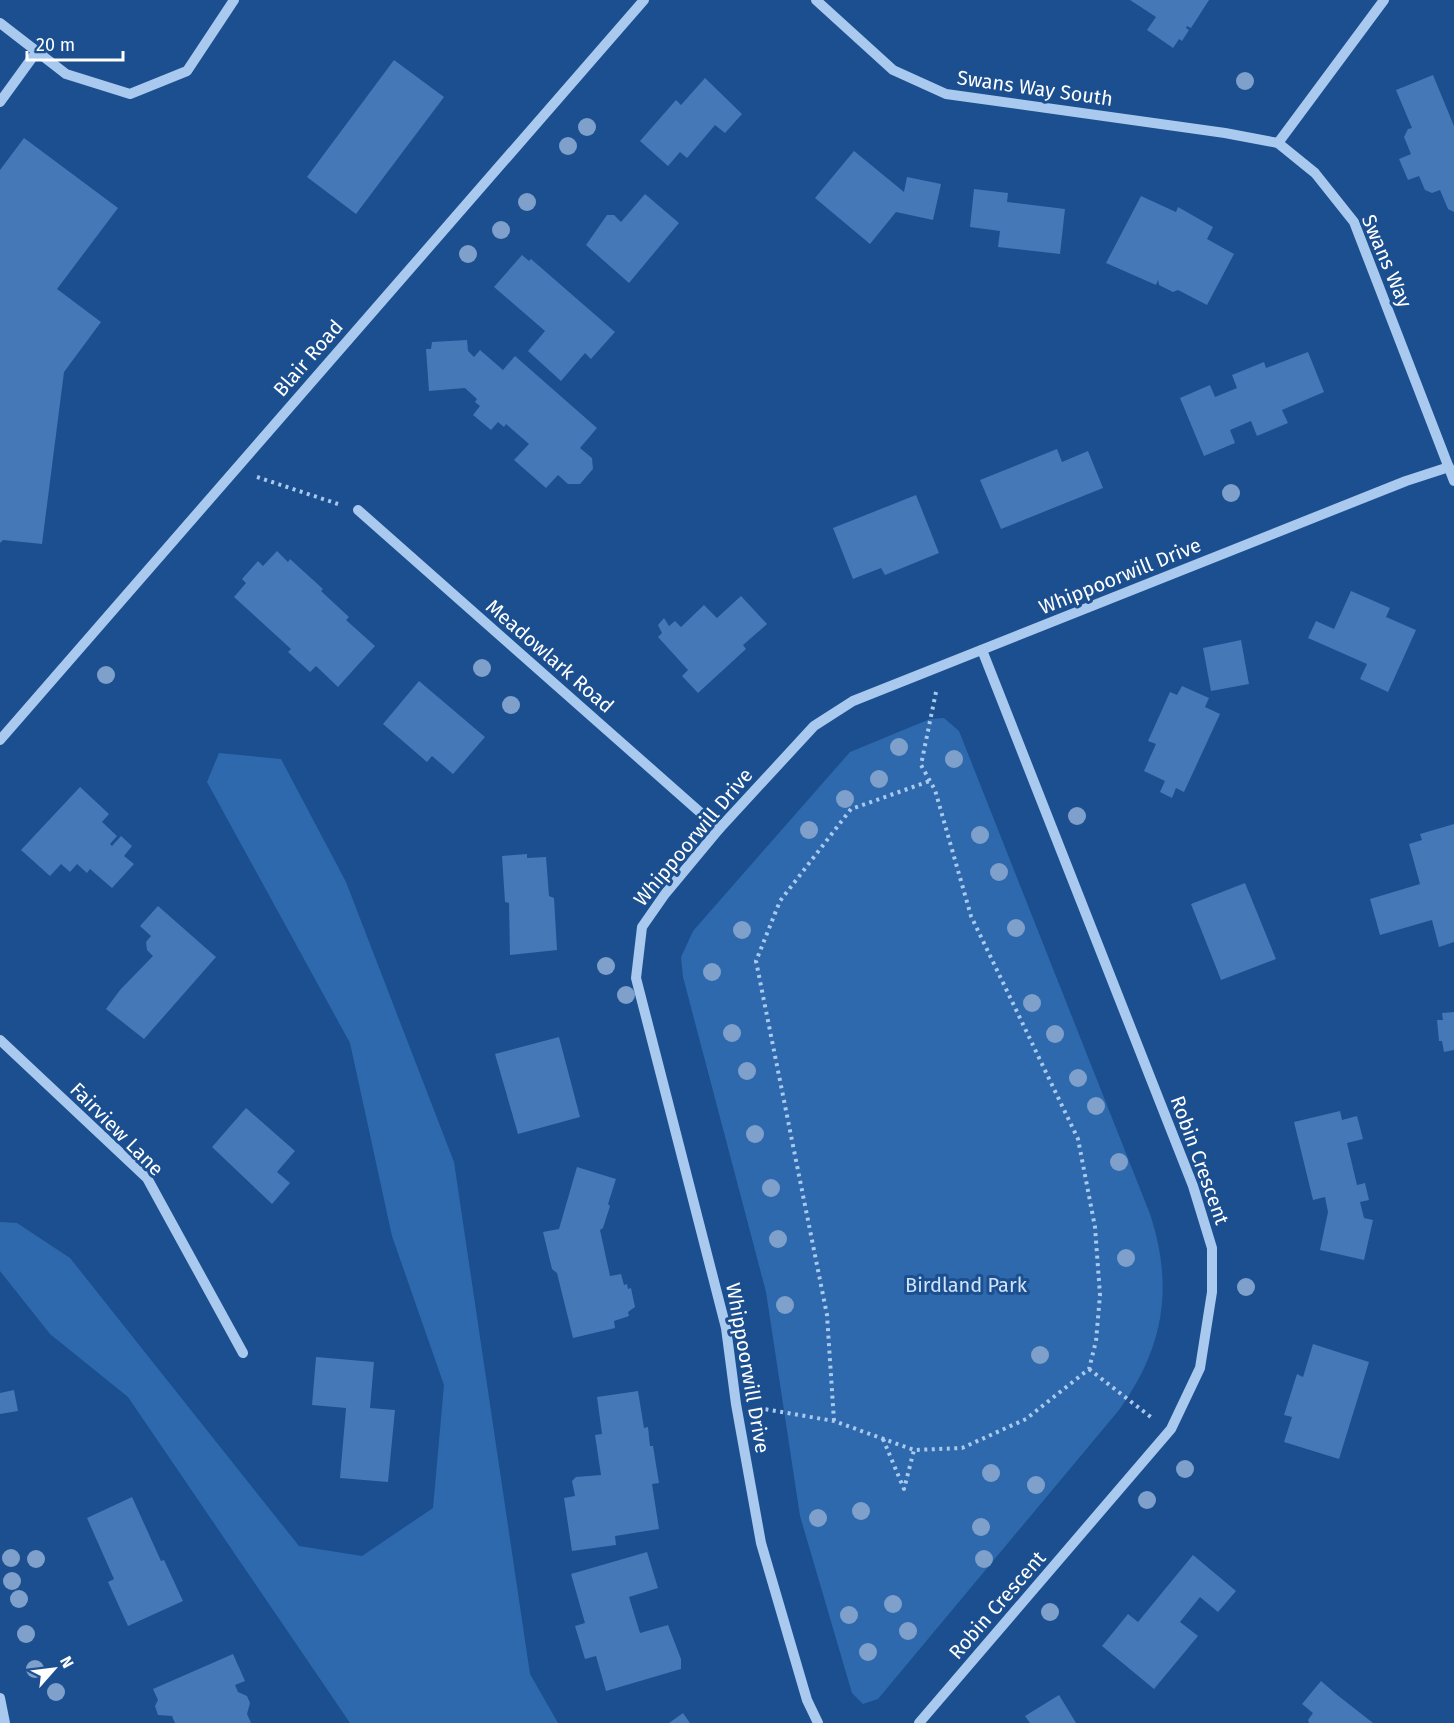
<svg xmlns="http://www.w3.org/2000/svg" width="1454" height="1723" font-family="'Fira Sans',sans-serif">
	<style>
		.green { fill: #2e69ad }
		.building { fill: #4478b7 }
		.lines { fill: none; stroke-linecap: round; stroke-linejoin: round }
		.path { stroke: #a9c9ee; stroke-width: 4; stroke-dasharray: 3 4.5; stroke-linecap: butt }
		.minor { stroke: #a9c9ee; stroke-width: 10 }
		.tree { fill: #7ea0ca }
		.labels { text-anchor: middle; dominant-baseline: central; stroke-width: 6; stroke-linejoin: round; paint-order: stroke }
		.street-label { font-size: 20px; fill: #fff; stroke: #1b4f8f }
		.park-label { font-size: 20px; fill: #cfe3fa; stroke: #1b4f8f }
	</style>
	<rect width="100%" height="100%" fill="#1b4f8f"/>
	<g class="green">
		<path d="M944,718L959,731L1150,1214C1174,1287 1164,1348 1119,1410L878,1699L863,1704L852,1693L800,1516L766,1292L683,977L681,957L693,931L850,752L930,719Z"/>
		<polygon points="219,753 281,759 346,882 454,1162 530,1674 558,1723 350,1723 128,1397 50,1334 0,1271 0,1222 17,1223 70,1258 299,1546 362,1556 433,1508 444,1385 392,1236 350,1043 207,782"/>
	</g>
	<g class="building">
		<polygon points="1130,0 1209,0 1191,28 1187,26 1186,28 1189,30 1182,41 1179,39 1173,48 1147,30 1156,17"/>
		<polygon points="394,60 444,97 356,214 307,177"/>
		<polygon points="1433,75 1454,126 1454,212 1448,209 1440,190 1432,193 1425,190 1419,176 1408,180 1399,159 1411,154 1404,137 1408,129 1412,128 1396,90"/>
		<polygon points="705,78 742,114 725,133 715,125 687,158 680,152 668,166 640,141 676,100 681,105"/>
		<polygon points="24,138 118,208 57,289 101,322 64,372 42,544 3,540 0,543 0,170"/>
		<polygon points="854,151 904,192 907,177 941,184 933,220 896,212 870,244 815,198"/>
		<polygon points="974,189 1008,193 1007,202 1065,209 1060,254 998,247 1000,231 970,227"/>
		<polygon points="645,194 679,223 629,283 586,245 607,215 614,215 621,222"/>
		<polygon points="1141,196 1176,212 1178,207 1213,227 1207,239 1234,254 1207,305 1178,290 1173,292 1159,285 1158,280 1156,285 1106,263"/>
		<polygon points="522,255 529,261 531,259 615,332 591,359 585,353 561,381 528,351 545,331 494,287"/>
		<polygon points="467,340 468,351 474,357 480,350 503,370 515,356 597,428 580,448 592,458 593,469 580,484 568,484 558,475 546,488 514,460 529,444 506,424 504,427 498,422 491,430 473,415 480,406 475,402 477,399 465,388 429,391 426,349 431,349 432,342"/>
		<polygon points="1308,352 1324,392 1282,410 1288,423 1257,436 1251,421 1230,430 1235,443 1204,456 1180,398 1210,385 1215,397 1237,388 1232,375 1264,362 1266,368"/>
		<polygon points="1057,449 1062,462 1088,451 1103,488 1001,529 980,480"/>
		<polygon points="916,495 939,553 885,575 881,568 853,579 833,528"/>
		<polygon points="277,551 288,562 290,559 323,589 321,591 349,617 346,620 375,646 338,687 316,666 310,672 288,652 291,649 234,597 246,583 242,579 258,561 263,566"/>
		<polygon points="1351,591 1390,608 1386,617 1416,630 1388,692 1360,679 1367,664 1308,638 1316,621 1334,629"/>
		<polygon points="741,596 767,624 743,645 746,649 698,693 682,676 688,670 658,637 662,633 658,625 664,618 669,626 675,621 681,627 704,605 717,618"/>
		<polygon points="1241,640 1249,684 1211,691 1203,648"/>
		<polygon points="419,681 485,737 453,774 432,756 427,762 383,724"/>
		<polygon points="1182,686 1209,698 1205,707 1220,714 1184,792 1176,788 1172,798 1160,792 1165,781 1144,771 1156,744 1148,741 1170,692 1177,695"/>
		<polygon points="80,787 109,814 102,822 117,836 110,844 112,846 121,836 132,846 124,856 134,864 112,888 90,869 87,873 77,864 70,872 61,864 50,876 21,850"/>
		<polygon points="1454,824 1454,942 1439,947 1432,920 1380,935 1370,899 1420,884 1409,844 1422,840 1420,834"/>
		<polygon points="527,854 527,858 546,857 549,896 554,898 557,950 510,955 509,903 505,902 502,856"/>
		<polygon points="1245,883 1276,959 1221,980 1191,904"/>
		<polygon points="158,906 216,957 144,1039 106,1009 120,990 153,956 147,950 146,942 151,936 140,926"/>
		<polygon points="1454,1012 1454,1050 1444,1052 1442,1041 1439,1041 1437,1020 1443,1020 1442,1013"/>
		<polygon points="559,1037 580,1117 518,1134 495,1054"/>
		<polygon points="246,1108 295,1151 277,1172 290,1183 272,1204 212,1147"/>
		<polygon points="1340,1111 1342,1120 1357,1116 1363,1139 1347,1143 1357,1185 1365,1183 1369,1200 1360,1202 1364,1218 1373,1220 1364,1260 1320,1250 1328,1212 1325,1197 1313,1200 1294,1122"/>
		<polygon points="577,1167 616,1179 608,1204 610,1206 603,1228 600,1230 610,1276 621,1274 624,1285 627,1284 628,1289 631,1288 635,1307 628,1312 629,1316 614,1321 615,1328 573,1338 557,1273 552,1269 543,1232 559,1229"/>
		<polygon points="1313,1344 1369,1362 1339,1459 1284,1442 1292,1417 1284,1415 1297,1374 1303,1377"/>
		<polygon points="316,1357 374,1362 370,1408 395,1410 388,1482 340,1478 346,1408 312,1405"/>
		<polygon points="14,1390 18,1411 0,1414 0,1393"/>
		<polygon points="638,1391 644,1428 648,1427 650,1446 653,1446 659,1483 652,1484 659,1529 615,1536 616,1545 572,1551 564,1498 575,1496 572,1481 576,1477 601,1475 595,1435 602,1434 597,1397"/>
		<polygon points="132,1497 161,1561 164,1560 183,1601 128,1626 108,1582 114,1579 87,1518"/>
		<polygon points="647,1552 658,1588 629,1597 640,1633 668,1625 681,1659 681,1669 606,1691 596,1656 585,1659 575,1626 585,1623 571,1574"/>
		<polygon points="1193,1555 1236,1591 1218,1612 1200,1597 1180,1622 1198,1636 1154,1689 1102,1646 1128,1614 1138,1622"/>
		<polygon points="233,1654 245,1681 235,1685 238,1692 247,1696 250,1703 247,1714 251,1723 175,1723 172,1716 158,1715 155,1706 158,1700 153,1689"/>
		<polygon points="1321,1681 1336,1694 1373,1723 1309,1723 1308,1720 1313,1713 1302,1704"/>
		<polygon points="1059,1695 1076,1723 1030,1723 1025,1716"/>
		<polygon points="683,1713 690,1723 669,1723"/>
	</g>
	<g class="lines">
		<g class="path">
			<polyline points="257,477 338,504"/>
			<polyline points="1089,1369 1152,1418"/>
			<polyline points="758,1408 834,1421 914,1450 962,1448 1026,1419 1089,1369 1096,1341 1100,1295 1095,1227 1078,1139 971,916 935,790 921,765 936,692"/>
			<polyline points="834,1421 827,1315 756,961 780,901 851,809 930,781"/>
			<polyline points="883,1439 904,1489 914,1450"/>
		</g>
		<g class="minor">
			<polyline points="816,0 893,70 946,94 1225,133 1278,143 1315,173 1354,222 1454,481"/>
			<polyline points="0,23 66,74 130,94 187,71 234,0"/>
			<polyline points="0,102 37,51"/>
			<polyline points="1278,143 1384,0"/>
			<polyline points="358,510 719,829"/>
			<polyline points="0,740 644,0"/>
			<polyline points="0,1040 147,1178 243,1353"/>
			<polyline points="0,1698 5,1723"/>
			<polyline points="818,1723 807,1700 761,1543 736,1404 726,1328 636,978 642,927 665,894 719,829 814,726 853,701 1406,481 1449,467"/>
			<polyline points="919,1723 1171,1429 1200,1368 1212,1292 1212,1248 1193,1186 982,650"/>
		</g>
	</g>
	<g class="tree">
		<circle cx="1245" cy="81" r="9"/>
		<circle cx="587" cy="127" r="9"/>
		<circle cx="568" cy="146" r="9"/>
		<circle cx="527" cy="202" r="9"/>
		<circle cx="501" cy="230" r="9"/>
		<circle cx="468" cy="254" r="9"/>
		<circle cx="1231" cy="493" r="9"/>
		<circle cx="482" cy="668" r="9"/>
		<circle cx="106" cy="675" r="9"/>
		<circle cx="511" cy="705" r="9"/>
		<circle cx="899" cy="747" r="9"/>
		<circle cx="954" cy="759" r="9"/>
		<circle cx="879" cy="779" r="9"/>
		<circle cx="845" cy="799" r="9"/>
		<circle cx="1077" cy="816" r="9"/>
		<circle cx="809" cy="830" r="9"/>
		<circle cx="980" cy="835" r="9"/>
		<circle cx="999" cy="872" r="9"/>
		<circle cx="1016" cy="928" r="9"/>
		<circle cx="742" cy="930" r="9"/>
		<circle cx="606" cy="966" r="9"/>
		<circle cx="712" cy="972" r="9"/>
		<circle cx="626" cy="995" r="9"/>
		<circle cx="1032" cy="1003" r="9"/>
		<circle cx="732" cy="1033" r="9"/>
		<circle cx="1055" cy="1034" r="9"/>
		<circle cx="747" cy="1071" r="9"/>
		<circle cx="1078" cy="1078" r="9"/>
		<circle cx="1096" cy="1106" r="9"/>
		<circle cx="755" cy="1134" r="9"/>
		<circle cx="1119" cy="1162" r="9"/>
		<circle cx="771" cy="1188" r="9"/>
		<circle cx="778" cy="1239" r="9"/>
		<circle cx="1126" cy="1258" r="9"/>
		<circle cx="1246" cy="1287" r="9"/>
		<circle cx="785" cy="1305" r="9"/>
		<circle cx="1040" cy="1355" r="9"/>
		<circle cx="1185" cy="1469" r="9"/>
		<circle cx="991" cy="1473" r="9"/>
		<circle cx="1036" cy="1485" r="9"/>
		<circle cx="1147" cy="1500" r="9"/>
		<circle cx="861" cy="1511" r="9"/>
		<circle cx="818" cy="1518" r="9"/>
		<circle cx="981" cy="1527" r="9"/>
		<circle cx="11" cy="1558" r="9"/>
		<circle cx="36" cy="1559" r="9"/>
		<circle cx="984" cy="1559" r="9"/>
		<circle cx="12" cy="1581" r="9"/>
		<circle cx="19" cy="1599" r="9"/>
		<circle cx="893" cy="1604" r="9"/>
		<circle cx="1050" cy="1612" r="9"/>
		<circle cx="849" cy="1615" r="9"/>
		<circle cx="908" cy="1631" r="9"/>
		<circle cx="26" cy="1634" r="9"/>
		<circle cx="868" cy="1652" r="9"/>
		<circle cx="35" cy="1669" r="9"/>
		<circle cx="56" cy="1692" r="9"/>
	</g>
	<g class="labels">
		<g class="street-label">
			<text transform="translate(1035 88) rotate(8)">Swans Way South</text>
			<text transform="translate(1387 261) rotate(67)">Swans Way</text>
			<text transform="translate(308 358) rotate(-49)">Blair Road</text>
			<text transform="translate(1120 576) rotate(-22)">Whippoorwill Drive</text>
			<text transform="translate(550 656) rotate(41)">Meadowlark Road</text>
			<text transform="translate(693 837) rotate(-50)">Whippoorwill Drive</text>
			<text transform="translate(117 1129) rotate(45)">Fairview Lane</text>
			<text transform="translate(1200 1160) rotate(70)">Robin Crescent</text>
			<text transform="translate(748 1368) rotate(80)">Whippoorwill Drive</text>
			<text transform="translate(997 1605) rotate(-49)">Robin Crescent</text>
		</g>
		<g class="park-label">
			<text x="966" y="1285">Birdland Park</text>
		</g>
	</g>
	<g transform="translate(54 1669) rotate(62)" stroke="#1b4f8f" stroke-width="4.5" paint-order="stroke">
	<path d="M0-4.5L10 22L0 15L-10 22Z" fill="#ffffff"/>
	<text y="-9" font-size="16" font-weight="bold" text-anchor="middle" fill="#ffffff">N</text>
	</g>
	<path d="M27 51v9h96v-9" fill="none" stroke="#ffffff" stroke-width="3"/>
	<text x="36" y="51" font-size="18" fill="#ffffff" stroke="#1b4f8f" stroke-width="4.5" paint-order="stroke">20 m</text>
</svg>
